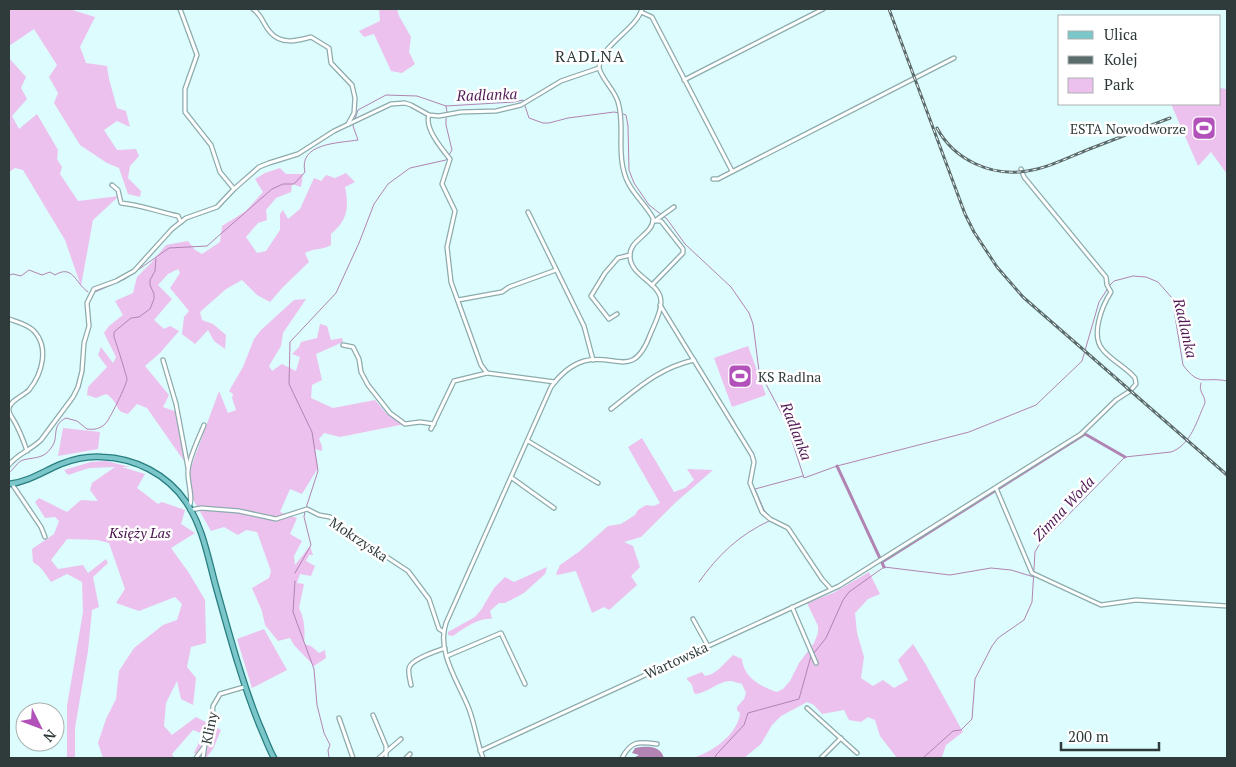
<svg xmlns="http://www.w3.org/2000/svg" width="1236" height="767" font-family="'PT Serif',serif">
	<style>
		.green { fill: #ecc1ee }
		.water { fill: #b184b3 }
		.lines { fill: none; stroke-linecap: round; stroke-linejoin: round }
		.stream { stroke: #b184b3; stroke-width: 1 }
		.canal { stroke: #b184b3; stroke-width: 3 }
		.minor-casing { stroke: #8dabac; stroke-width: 5.5 }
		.major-casing { stroke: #277d80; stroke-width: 7 }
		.minor { stroke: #fff; stroke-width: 3 }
		.major { stroke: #7ac6c9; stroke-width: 4.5 }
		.rail-casing { stroke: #5b6c6d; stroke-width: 3 }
		.rail { stroke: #fff; stroke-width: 1; stroke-dasharray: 4; stroke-linecap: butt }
		.labels { text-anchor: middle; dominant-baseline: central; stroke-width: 5; stroke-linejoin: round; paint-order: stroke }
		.poi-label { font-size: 14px; fill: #2f3b3b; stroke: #fff; text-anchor: end }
		.park-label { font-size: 14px; font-style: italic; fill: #470f4b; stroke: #fff }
		.street-label { font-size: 14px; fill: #2f3b3b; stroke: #fff }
		.water-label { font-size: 15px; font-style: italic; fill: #521b56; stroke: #fff }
		.quarter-label { font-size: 16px; letter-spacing: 1px; fill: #2f3b3b; stroke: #fff }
	</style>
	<rect width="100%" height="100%" fill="#ddfcfd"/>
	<g class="green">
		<polygon points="9,9 69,9 95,17 80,47 86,63 107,66 109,79 117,108 126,111 130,127 117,121 104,130 117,150 136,149 139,156 130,166 128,178 141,191 140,197 128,194 119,168 107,163 80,145 54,103 58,93 49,77 57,65 34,29 9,46"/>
		<polygon points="379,9 397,9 399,16 411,37 409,52 415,64 402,73 391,71 374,34 364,37 359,31 380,21"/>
		<polygon points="9,58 26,77 21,88 27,99 12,116 19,129 37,114 58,150 57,159 62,167 60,174 78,201 119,196 93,220 81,286 65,240 23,170 15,168 9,172"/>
		<polygon points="1220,88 1227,89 1227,174 1211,152 1198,166 1171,104 1220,104"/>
		<path d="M280,168L286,174H303L301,187L292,184L291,192L276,198L266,210L267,220L258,223L246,237L257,253L266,251L280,230V214L283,210L288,219L300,209L314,178L321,181L326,175L335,178L346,173L355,182L345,187C349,207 348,220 331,234V245C323,250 314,248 305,253L309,262L283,287L270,302L257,295L242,280L226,289L200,312L202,320L213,324L226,335L225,349L214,341L208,330L195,344L182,334L184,317L189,311L170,288L180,273L178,269L168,274L158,285L172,299L154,320L164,329L170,326L179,331L160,353L145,366L169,395L163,407L177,412L184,461L147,408L137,404L128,414C115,411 120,408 113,400C111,397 109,396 106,394L96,398L87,395L88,387L107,367L98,355L101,347L113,363L116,357L104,333L109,326L123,315L115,301L133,293L137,277L152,262L166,245L188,241L195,250L202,254L220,242L222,226L246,211L263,192L255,179L265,173Z"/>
		<path d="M306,299L283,333L281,346L269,366L272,371L282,364L296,371L300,357L292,354L299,347L301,342L317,338L320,324L327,326L331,340L342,338L343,342L316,354L322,380L312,385L311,398L333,408L375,400L387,414L405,424L340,437L324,433L319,439L322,446V451L315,449L318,468L302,494L290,489L280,512L297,518L290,534L302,541L294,556L295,565L310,546L313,555H309L306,561L315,566L311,576L300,574L297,583L304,584L299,608C305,620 305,631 304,644L311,646L319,653L325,650L326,658L314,666L294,645L290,638L278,641L265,625L262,611L252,588L269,578L271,571L257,532L246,530L238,535L224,527L211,531L191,496L192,495L190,490V470L219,391L228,413L236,410L232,398L233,394L229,391L243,367L254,339L261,330L294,300Z"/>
		<polygon points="748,346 766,395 732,407 714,358"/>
		<polygon points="63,428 100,432 98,449 58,456"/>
		<polygon points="642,438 674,492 685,488 694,480 687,469 713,470 675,503 641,537 624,542 633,546 640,567 631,576 637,585 609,610 604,607 592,613 576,571 557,575 556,574 560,565 580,551 608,526 621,524 635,515 638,510 646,505 654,506 660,503 628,447"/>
		<polygon points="106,461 130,467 122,467 145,474 137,488 158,504 162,502 185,510 181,524 195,533 171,548 189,573 205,600 206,643 191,647 187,667 196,678 193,705 181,699 177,681 166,703 164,726 172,735 196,717 221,730 213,749 206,758 203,758 194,753 203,734 193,730 172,754 174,758 103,758 98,743 106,719 116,699 119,671 134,648 163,625 177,620 182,604 175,597 139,611 116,603 125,589 109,543 97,540 67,539 51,560 58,569 83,565 88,573 106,559 108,563 93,577 99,607 92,610 88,651 75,728 75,758 67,758 67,706 83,612 82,582 67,574 51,582 41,568 33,562 32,549 54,534 59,521 55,517 45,518 35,502 39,498 67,512 81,500 98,501 90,490 92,483 115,467 89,468 68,475 64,470 91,462"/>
		<path d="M547,567L545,574L524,593L505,603H499L490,611L492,619C479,617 463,629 453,636L448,635V632L475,617L481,610L494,588L505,577L514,582Z"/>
		<path d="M869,572L880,594L868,599L855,613L857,633L864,657L861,678L873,686L883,680L894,688L908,680L898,660L913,644L926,665L963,732L946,745L942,757L943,758H897L880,736L875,720L868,717L861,722L849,720L844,710L822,714L814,705L807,702L781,716L772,725L761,744L744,758H692C712,753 738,734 740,713L737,710V707L744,699L746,693L742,684C738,683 733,681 730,681C718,681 708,693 695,694C691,688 695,685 687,680V678L702,672L705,676L712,674L719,669L733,655L742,659C743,677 761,687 777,692L783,689L790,681L799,663L814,643L818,633V626L807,603L833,593Z"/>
		<polygon points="264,629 287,670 252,688 237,639"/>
	</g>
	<path class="water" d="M635,748C647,746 660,745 664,758H633L639,755L632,753Z"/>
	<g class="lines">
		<g class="stream">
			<polyline points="446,106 447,112"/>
			<path d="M623,114L626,115L628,126L629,170L634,183L649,205L667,219L685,244L731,287L749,313L753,324L759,371L786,422L804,478L837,466L969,432L1036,405L1082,361L1099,302L1110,285L1114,281L1133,276L1146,277L1158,282L1172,298L1183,365C1200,388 1204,376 1227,381"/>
			<polyline points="446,118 446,125 452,150 449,155"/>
			<polyline points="355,119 358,110 386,95 417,96 446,106 514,102 523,100 529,118 543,123 549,123 568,118 614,112 619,113"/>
			<path d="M9,275L13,274L21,276L29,270L42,275L50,272L55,275C73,264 75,283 88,292"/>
			<path d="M95,292L125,279L169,248L207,246L272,189L283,184H294L305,172C298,143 339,143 358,140L353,126L354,123"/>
			<path d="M9,473C14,469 17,462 23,460C34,457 44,459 51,448C60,437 50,426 66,418L77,421L87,429C93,430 100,429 105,424C109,421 127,384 127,379C126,374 116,342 114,337V332L131,318L139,317L150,309L154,299V294L150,285V280L155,271L156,259"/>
			<polyline points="306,508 318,471 312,432 289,384 290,342 336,293 359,243 374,204 388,184 410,168 446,160 447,158"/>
			<polyline points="770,516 764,510 755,489 803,476"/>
			<polyline points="295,573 311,545 304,517 305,511"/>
			<polyline points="295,581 293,612 314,669 317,705 324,733 330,745 328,750 329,758"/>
			<path d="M699,582C718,555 739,535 769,521"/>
			<polyline points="814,653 826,638 843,600 849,592 884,567 950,575 991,568 1011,570 1034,577"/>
			<polyline points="715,758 716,755 744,725 748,713 799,699 811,656"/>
			<path d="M923,758L953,731L961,730L972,719L975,679L992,646L998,638L1024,620L1032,602L1035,552L1039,545L1125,457L1171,452C1191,445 1197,420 1205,403C1205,394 1198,392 1201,383"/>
		</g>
		<g class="canal">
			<polyline points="837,466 884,567"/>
			<polyline points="882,562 1085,434 1125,457"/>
		</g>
		<g class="minor-casing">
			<g id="minor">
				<polyline points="180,9 197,55 185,89 185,112 211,145 220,172 234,189"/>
				<path d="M253,9C263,16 262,23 270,32C281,45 297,41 311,37L329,48L331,63L352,85L355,98L354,113L348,124"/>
				<polyline points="641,12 652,17 732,171"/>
				<polyline points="684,80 823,9"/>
				<path d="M429,115C424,128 442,149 450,159L442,184L455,211L447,247L451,282L481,365L487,373"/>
				<polyline points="713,179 718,179 954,58"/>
				<path d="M112,185L118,190L121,203C141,205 159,212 178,216L181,222"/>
				<polyline points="528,212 584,326 593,360"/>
				<polyline points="656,220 674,207"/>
				<polyline points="652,285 683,253 683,249 661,221 653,221"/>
				<polyline points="458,300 502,292 509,287 556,270"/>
				<polyline points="660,305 752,455 754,462 750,483 762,512 770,519 788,528 822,579 831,589"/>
				<polyline points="617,314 609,319 591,296 605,273 618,258 630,255"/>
				<path d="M9,319C17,322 26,324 33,330C50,347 42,374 29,390C23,396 11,400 9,408C8,412 11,416 13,419C19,429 23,439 27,451"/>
				<polyline points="343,345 353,347 359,359 361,372 368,385 390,413 405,424 420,422 434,424"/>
				<polyline points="163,360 176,404 188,468"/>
				<path d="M611,409C638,388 659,368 694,360"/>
				<polyline points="431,429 454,381 487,373 555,382"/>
				<polyline points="528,441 598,483"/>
				<path d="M9,465C17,454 31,450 41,440L73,397L78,387L82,371L84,343L89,326L87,303L94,289L116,281L134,271L172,229L186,218L217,207L234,189L259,167L269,163L298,154L334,131L391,104L405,103L411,105L429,115L439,116L461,112L496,111L521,105L561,81L599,68"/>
				<polyline points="512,478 554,508"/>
				<polyline points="12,484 41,527 45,537"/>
				<polyline points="996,488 1032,573 1101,605 1136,600 1227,606"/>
				<path d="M189,507C194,499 187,481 188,471C189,457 199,438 204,425"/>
				<polyline points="190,510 201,508 239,511 276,519 307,509 319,515 330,517 355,536 408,571 429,599 439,629 444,632"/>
				<polyline points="792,607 816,663"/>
				<polyline points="693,619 708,646"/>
				<polyline points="447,656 501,633 525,684"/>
				<path d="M411,685C410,680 408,673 409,668C411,659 437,651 445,648"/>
				<polyline points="807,708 857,753"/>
				<polyline points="373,715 386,746 386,758"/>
				<polyline points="339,718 353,758"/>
				<path d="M480,751L839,586L1081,434L1116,400L1130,391L1136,384L1135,378C1126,367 1112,361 1103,350C1090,336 1102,306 1111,292L1107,285L1106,277L1024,177L1021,169"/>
				<polyline points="196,758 204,747"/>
				<polyline points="203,758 206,737 212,720 213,706 220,694 244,687"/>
				<polyline points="379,758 401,739"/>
				<polyline points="406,758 410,754"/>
				<path d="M483,758C477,742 475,725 469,709C459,683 436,652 446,623L551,387C559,376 571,365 584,361C616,353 633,380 650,335C654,325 661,313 661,302C661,282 630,277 630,256C629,239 654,235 653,218C645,203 628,190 624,172C617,150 625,124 618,102C614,89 603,81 599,68C600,45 635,31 642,9"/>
				<path d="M622,758C631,741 638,741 657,744"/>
				<polyline points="821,758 841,738"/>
			</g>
		</g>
		<g class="major-casing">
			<path id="major" d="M9,484C28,482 44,471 61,464C74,459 88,456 102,457C135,458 167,474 186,502C203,527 208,558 216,587C229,633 241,679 259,724C264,735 268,747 274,758"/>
		</g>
		<use href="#minor" class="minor"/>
		<use href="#major" class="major"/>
		<g class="rail-casing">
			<g id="rail">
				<polyline points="889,9 965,214 974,232 997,267 1023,297 1039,311 1227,475"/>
				<path d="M937,128C954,160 992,177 1027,171C1049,168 1071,156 1092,148C1118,138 1144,128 1170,118"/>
			</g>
		</g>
		<use href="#rail" class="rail"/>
	</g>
	<defs>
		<g id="stadium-square" transform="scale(1.25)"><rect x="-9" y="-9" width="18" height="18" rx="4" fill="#b251b9" stroke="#fff"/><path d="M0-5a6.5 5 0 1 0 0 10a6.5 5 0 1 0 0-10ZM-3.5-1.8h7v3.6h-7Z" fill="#fff"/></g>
	</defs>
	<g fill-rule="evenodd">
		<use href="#stadium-square" x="1204" y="128"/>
		<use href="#stadium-square" x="740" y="376"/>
	</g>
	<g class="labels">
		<g class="poi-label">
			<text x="1186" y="128">ESTA Nowodworze</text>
			<text x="758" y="376" text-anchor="start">KS Radlna</text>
		</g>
		<g class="park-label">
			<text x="140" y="532">Księży Las</text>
		</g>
		<g class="street-label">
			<text transform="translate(359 539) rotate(34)">Mokrzyska</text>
			<text transform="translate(676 660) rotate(-25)">Wartowska</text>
			<text transform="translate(209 728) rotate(-78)">Kliny</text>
		</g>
		<g class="water-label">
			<text transform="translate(487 94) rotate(-2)">Radlanka</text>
			<text transform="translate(1186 328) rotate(77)">Radlanka</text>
			<text transform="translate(797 431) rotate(69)">Radlanka</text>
			<text transform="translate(1063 508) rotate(-47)">Zimna Woda</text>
		</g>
		<g class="quarter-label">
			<text x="590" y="56">RADLNA</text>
		</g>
	</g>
	<rect width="1236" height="767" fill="none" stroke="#2f3b3b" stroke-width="20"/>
	<rect x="1058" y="15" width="162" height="90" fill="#ffffff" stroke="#acb1b1"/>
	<rect x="1068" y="31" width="25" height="8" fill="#7ac6c9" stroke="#acb1b1"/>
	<text x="1104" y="40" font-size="15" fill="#2f3b3b">Ulica</text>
	<rect x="1068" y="56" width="25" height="8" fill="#5b6c6d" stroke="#acb1b1"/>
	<text x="1104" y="65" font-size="15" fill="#2f3b3b">Kolej</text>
	<rect x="1068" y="78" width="25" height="15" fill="#ecc1ee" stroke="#acb1b1"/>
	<text x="1104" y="90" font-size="15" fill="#2f3b3b">Park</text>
	<g transform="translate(40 727) rotate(132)"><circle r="24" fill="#ffffff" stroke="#acb1b1"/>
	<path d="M0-4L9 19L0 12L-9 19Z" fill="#b251b9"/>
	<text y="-8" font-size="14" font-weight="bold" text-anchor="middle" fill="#2f3b3b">N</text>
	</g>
	<path d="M1061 742v8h98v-8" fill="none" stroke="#2f3b3b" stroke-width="2.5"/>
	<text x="1068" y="742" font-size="15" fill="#2f3b3b" stroke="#ffffff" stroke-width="4" paint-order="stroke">200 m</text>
</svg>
